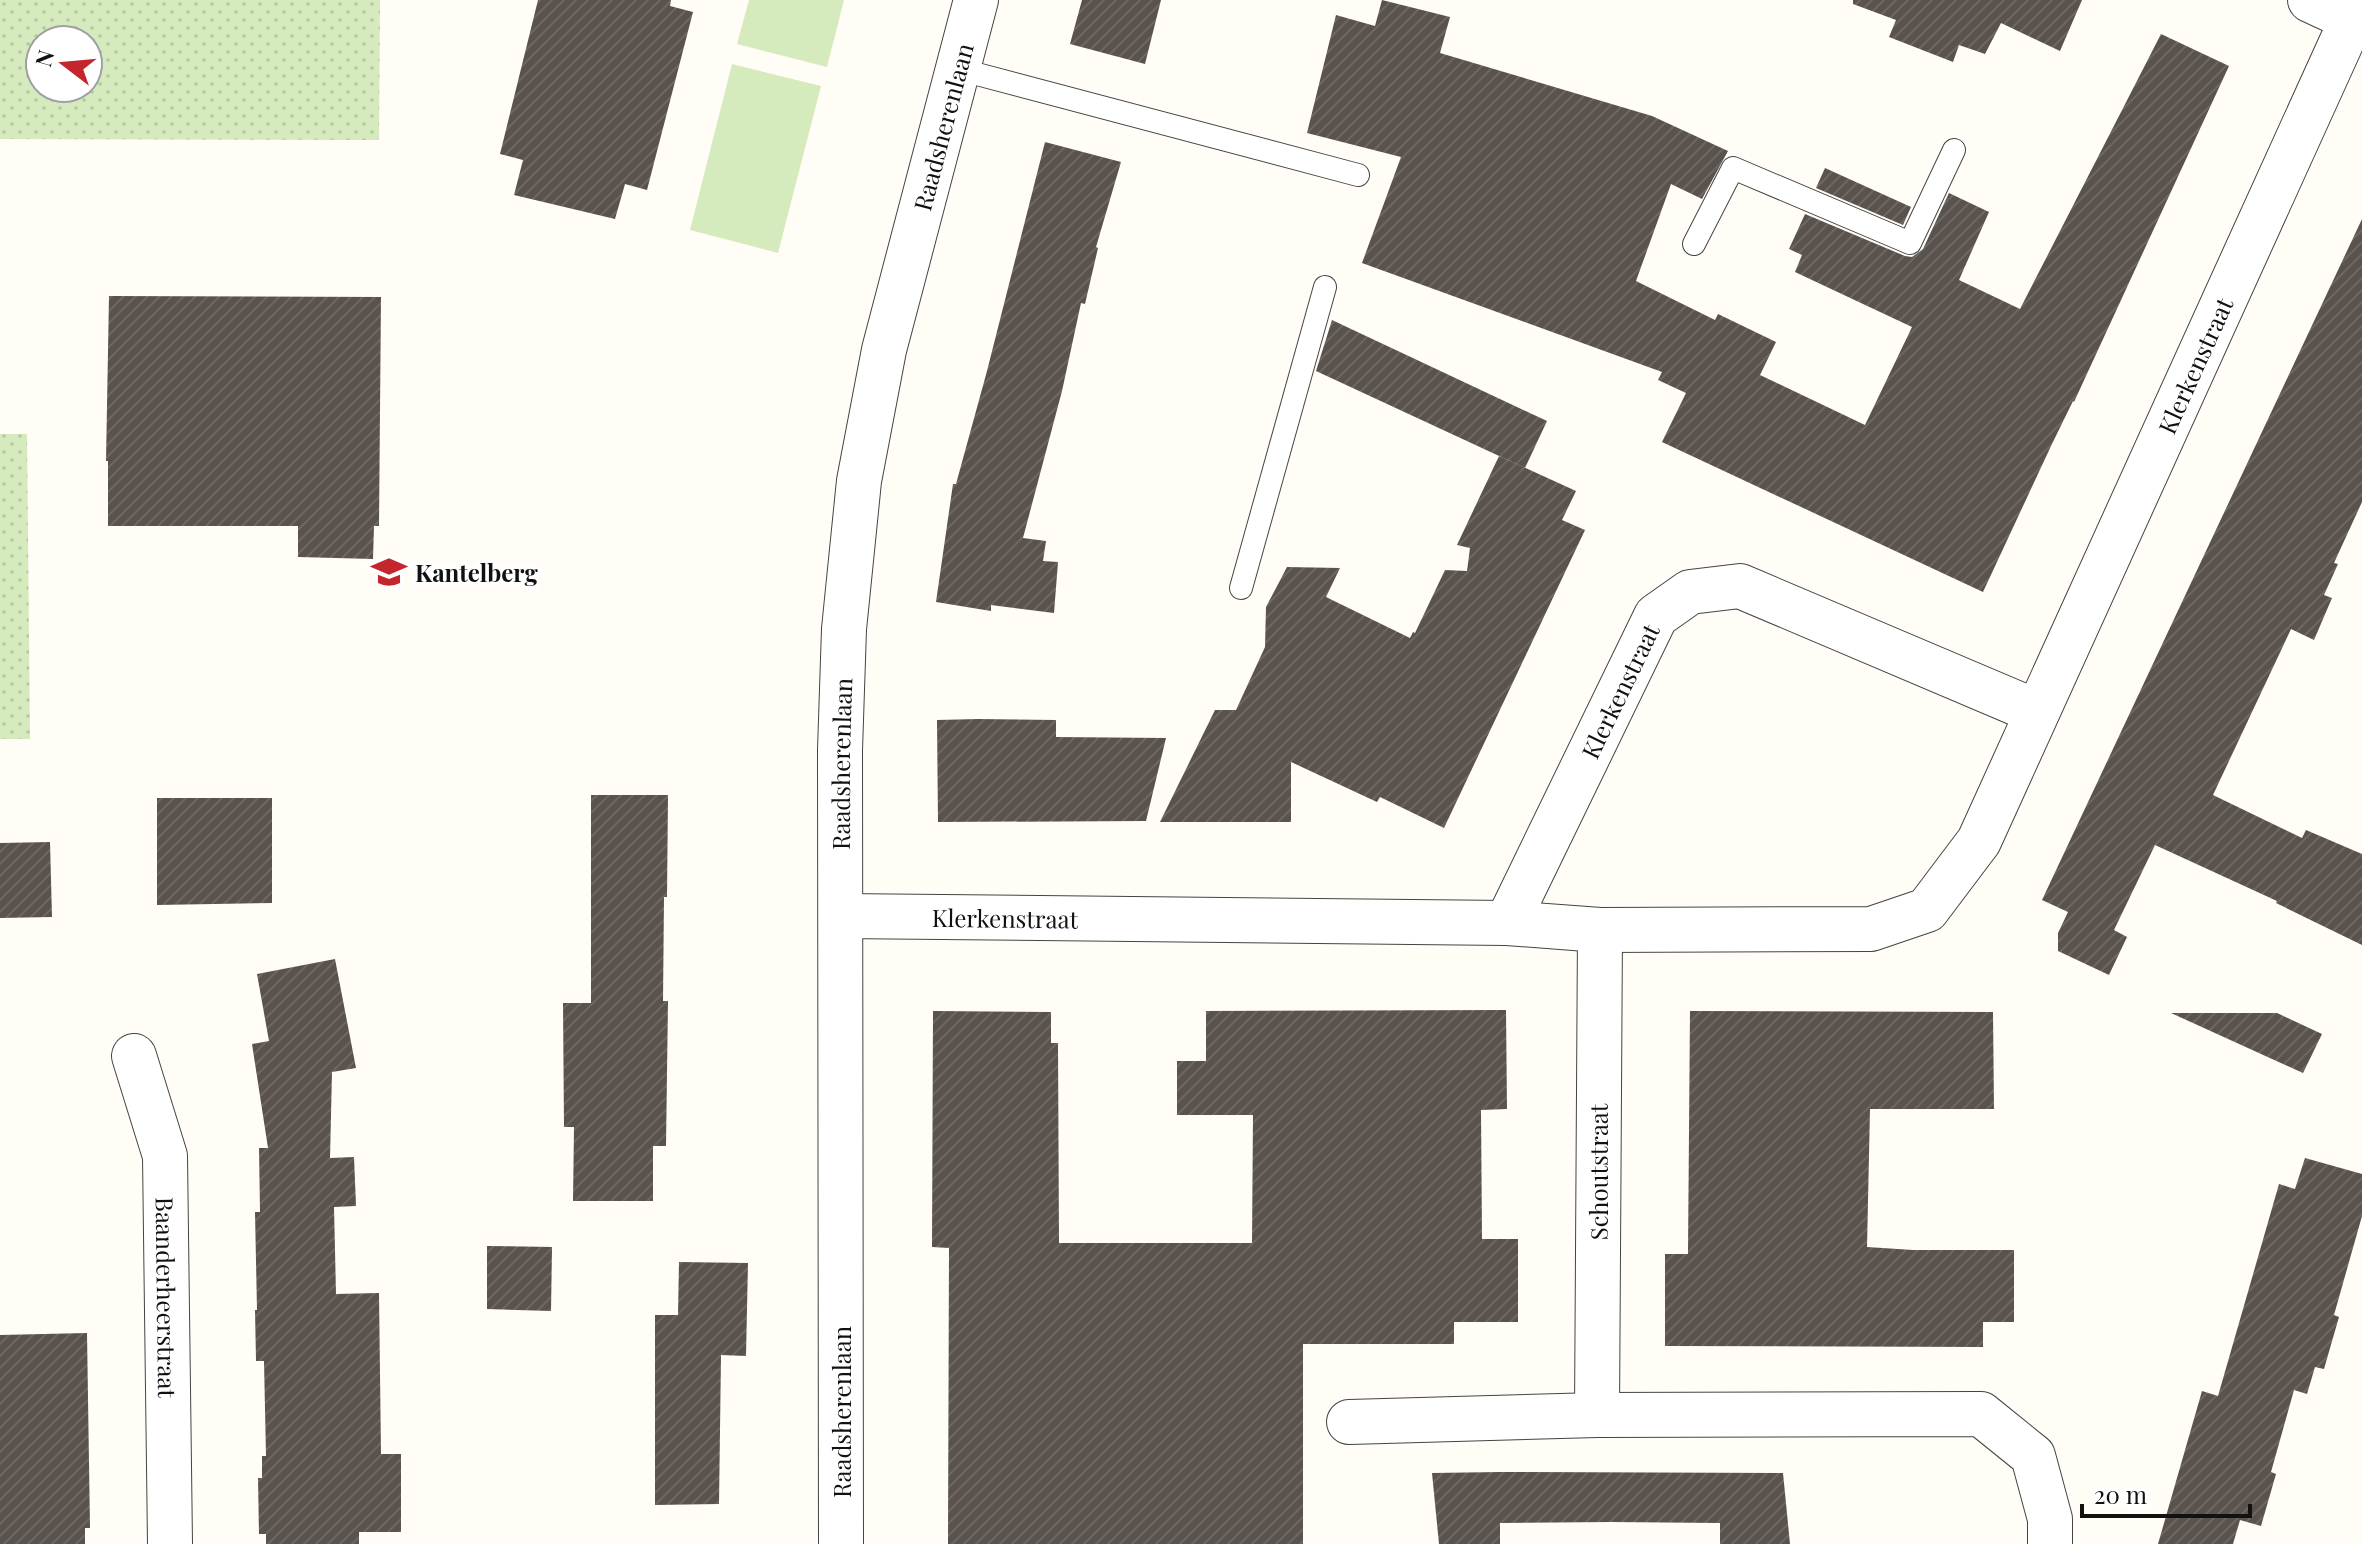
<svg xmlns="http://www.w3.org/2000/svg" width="2362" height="1544" font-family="'Playfair Display',serif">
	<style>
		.grass { fill: #d5ebbd }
		.park { fill: url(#park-dots); fill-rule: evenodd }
		.building { fill: url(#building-hatch) }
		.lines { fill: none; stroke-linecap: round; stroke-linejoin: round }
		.lane-casing { stroke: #444; stroke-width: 24 }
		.street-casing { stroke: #444; stroke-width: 46 }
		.lane { stroke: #fff; stroke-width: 22 }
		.street { stroke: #fff; stroke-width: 44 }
		.labels { text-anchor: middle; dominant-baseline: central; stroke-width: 8; stroke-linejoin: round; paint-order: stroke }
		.street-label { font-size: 24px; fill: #111; stroke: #fff }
		.poi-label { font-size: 24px; font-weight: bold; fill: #111; stroke: #fff; text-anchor: start }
	</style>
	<defs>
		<pattern id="park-dots" width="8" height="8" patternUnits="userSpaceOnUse" patternTransform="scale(2)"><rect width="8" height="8" fill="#d5ebbd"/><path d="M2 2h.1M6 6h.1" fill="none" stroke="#b6c8a1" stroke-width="1.8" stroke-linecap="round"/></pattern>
		<pattern id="building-hatch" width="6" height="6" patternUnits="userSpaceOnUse" patternTransform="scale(2)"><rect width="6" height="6" fill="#5a524d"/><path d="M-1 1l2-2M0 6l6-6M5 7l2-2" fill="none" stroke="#6d6662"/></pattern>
	</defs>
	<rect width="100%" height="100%" fill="#fffdf5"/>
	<g class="grass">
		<polygon points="749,0 844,0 827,67 737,44"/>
		<polygon points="732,64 821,86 778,253 690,230"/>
	</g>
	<g class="park">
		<path d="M0,0H380L379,140L0,139ZM88,40V88H40V40Z"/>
		<polygon points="0,434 27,434 30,739 0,739"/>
	</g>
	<g class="building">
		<polygon points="538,0 671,0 670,6 693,12 647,190 625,184 615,219 514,195 523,160 500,154"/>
		<polygon points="1082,0 1161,0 1145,64 1070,44"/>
		<polygon points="1382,0 1450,17 1440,53 1652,116 1728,151 1702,199 1671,184 1636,281 1715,320 1718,314 1776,342 1760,375 1865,425 1912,327 1795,272 1802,255 1789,249 1805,214 1905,256 1912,257 1923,249 1949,193 1989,212 1959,280 2020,309 2161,34 2229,66 2074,402 2073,401 2051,446 1983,592 1662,442 1686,393 1658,380 1662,372 1362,263 1401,157 1307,133 1336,15 1375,26"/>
		<polygon points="1853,0 2082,0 2060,51 2001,23 1985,54 1959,45 1953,62 1889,37 1896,20 1853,4"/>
		<polygon points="1045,142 1121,162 1096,247 1098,248 1085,304 1081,303 1062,391 1023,538 1046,541 1043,561 1058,562 1054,613 991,605 991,611 936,602 953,484 956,484 987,371"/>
		<polygon points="1825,168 1911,207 1903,225 1816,188"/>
		<polygon points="2362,219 2362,502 2334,563 2338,564 2324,595 2332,598 2314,640 2291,629 2213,795 2302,838 2306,830 2362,854 2362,945 2276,903 2277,901 2155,845 2114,930 2127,937 2109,975 2058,951 2058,933 2068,912 2042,900"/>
		<polygon points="109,296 381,297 379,526 374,526 373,559 298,557 298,526 108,526 108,461 106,461"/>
		<polygon points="1332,320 1547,421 1525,468 1316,371"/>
		<polygon points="1499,456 1576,491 1562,520 1585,530 1444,828 1380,797 1377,802 1291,762 1291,822 1160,822 1215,710 1236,710 1265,647 1266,607 1287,567 1340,568 1326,597 1410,638 1413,632 1415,633 1445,570 1467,571 1470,548 1457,545"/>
		<polygon points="978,719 1056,720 1056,737 1166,738 1146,821 938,822 937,720"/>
		<polygon points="591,795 668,795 667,897 664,897 663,1001 668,1001 666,1146 653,1146 653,1201 573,1201 574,1127 564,1127 563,1003 591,1003"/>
		<polygon points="157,798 272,798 272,903 157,905"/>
		<polygon points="50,842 52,917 0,918 0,843"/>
		<polygon points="335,959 356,1068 332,1072 330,1158 354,1157 356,1206 334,1207 336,1294 379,1293 381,1454 401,1454 401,1532 359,1532 359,1544 266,1544 266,1534 259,1534 258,1478 262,1478 262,1456 266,1456 264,1361 256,1361 255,1310 257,1310 255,1212 260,1212 259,1148 268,1148 252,1044 269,1041 257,974"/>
		<polygon points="1506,1010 1507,1109 1481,1110 1482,1239 1518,1239 1518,1322 1454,1322 1454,1344 1303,1344 1303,1544 948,1544 949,1248 932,1247 933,1011 1051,1012 1051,1043 1058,1043 1059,1243 1252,1243 1253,1115 1177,1115 1177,1061 1206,1061 1206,1011"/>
		<polygon points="1690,1011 1993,1012 1994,1109 1870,1109 1867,1247 1913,1250 2014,1250 2014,1322 1983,1322 1983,1347 1665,1346 1665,1254 1688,1254"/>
		<polygon points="2171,1013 2277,1013 2322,1034 2303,1073"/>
		<polygon points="2305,1158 2362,1174 2362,1216 2334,1315 2339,1317 2324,1369 2315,1367 2307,1394 2294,1390 2271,1472 2276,1474 2261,1526 2240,1520 2233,1544 2158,1544 2202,1391 2218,1396 2279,1184 2295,1189"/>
		<polygon points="487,1246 552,1247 551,1311 487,1309"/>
		<polygon points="679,1262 748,1263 746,1356 721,1355 719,1504 655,1505 655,1315 678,1315"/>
		<polygon points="87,1333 90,1528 85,1528 85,1544 0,1544 0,1335"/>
		<polygon points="1500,1472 1783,1473 1790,1544 1720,1544 1720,1523 1611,1522 1500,1523 1500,1544 1439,1544 1432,1473"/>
	</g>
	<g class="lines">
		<g class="lane-casing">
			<g id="lane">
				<polyline points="958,69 1358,175"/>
				<polyline points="1694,244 1733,168 1910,243 1954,150"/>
				<polyline points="1241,588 1325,287"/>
			</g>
		</g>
		<g class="street-casing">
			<g id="street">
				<polyline points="2310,0 2362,24"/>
				<path id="s1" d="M841,916L1507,923L1600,930L1871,929L1927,910L1979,841L2352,19"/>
				<path id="s2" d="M1507,923L1656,616L1690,592L1740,586L2037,712"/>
				<polyline points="1600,930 1597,1415 1981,1414 2033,1456 2050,1519 2050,1544"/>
				<path id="s3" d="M134,1056L165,1156L170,1544"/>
				<polyline points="1349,1422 1597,1415"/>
				<path id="s4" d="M841,1544L840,750L844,629L859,481L884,350L976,0"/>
			</g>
		</g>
		<use href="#lane" class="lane"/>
		<use href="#street" class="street"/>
	</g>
	<defs>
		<g id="school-bare" transform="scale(2.76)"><path d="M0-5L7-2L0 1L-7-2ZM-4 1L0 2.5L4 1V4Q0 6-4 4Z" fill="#c4262e" stroke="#fff" stroke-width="2.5" paint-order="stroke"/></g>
	</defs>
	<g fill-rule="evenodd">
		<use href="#school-bare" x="389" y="572"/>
	</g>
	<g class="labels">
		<g class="street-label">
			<text stroke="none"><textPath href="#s4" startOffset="1428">Raadsherenlaan</textPath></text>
			<text stroke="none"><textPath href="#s1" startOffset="1698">Klerkenstraat</textPath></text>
			<text stroke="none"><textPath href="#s2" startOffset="258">Klerkenstraat</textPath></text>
			<text stroke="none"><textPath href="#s4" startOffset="780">Raadsherenlaan</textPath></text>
			<text stroke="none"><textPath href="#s1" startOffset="164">Klerkenstraat</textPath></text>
			<text transform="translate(1598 1172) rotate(-90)">Schoutstraat</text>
			<text stroke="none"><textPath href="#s3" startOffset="246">Baanderheerstraat</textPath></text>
			<text transform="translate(841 1412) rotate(-90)">Raadsherenlaan</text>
		</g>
		<g class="poi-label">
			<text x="415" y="572">Kantelberg</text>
		</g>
	</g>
	<g transform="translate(64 64) rotate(286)"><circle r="38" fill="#ffffff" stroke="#a0a0a0" stroke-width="2"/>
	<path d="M0-6L14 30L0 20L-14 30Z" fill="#c4262e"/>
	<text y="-12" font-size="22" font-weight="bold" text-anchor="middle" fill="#111111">N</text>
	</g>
	<path d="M2082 1504v12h168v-12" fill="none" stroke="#111111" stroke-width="4"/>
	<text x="2094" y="1504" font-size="24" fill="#111111" stroke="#ffffff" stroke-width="6" paint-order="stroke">20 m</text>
</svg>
